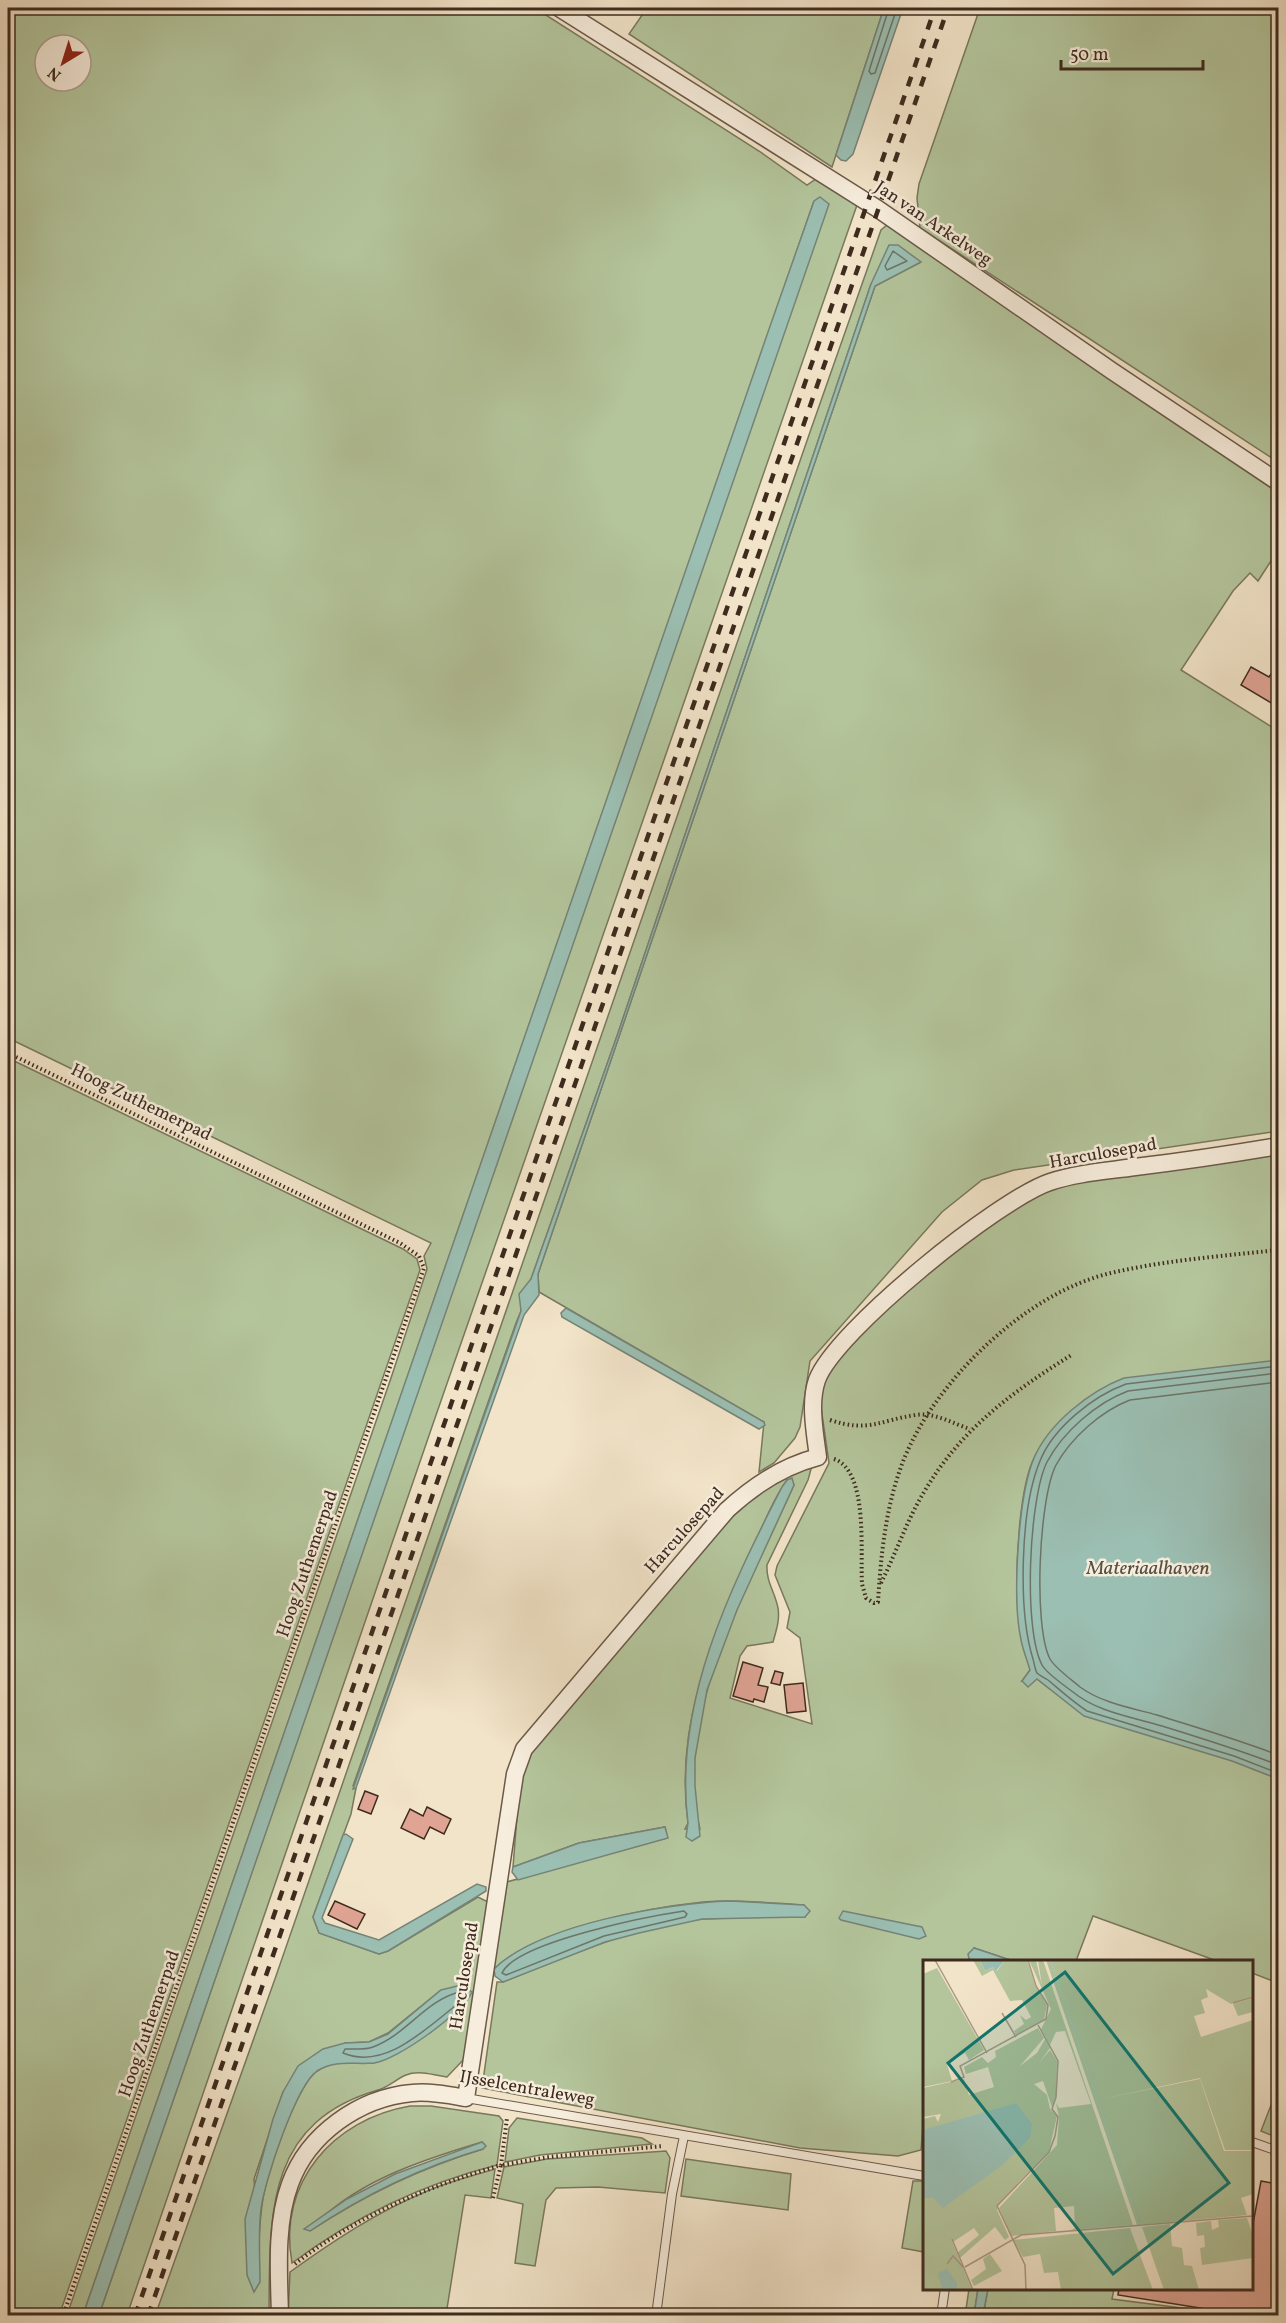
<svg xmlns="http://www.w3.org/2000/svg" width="1286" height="2323" font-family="Vollkorn,serif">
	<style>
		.green { fill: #b4c59c; stroke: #79785d; stroke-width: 1.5; fill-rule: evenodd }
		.water { fill: #9bbfb3; stroke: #768477; stroke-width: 1.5 }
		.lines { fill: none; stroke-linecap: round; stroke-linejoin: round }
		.shore { stroke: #6c7568; stroke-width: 1.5 }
		.building { fill: #e0a495; stroke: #3e2b1e; stroke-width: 1.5 }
		.lane-casing { stroke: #6b5949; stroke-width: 10 }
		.street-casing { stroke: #6b5949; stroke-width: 19 }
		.path { stroke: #3e2b1e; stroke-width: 4; stroke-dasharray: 1.5 3; stroke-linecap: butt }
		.lane { stroke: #f7eddc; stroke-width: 8 }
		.street { stroke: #f7eddc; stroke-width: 16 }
		.rail { stroke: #3e2b1e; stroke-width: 4.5; stroke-dasharray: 10 10; stroke-linecap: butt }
		.labels { text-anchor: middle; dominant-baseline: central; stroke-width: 5; stroke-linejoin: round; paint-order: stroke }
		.street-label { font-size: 18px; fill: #3e2b1e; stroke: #f7eddc }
		.water-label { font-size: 20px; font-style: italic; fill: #555043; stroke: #f7eddc }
		.inset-road { fill: none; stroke: #aa9a85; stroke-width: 1.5 }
		.view { fill: #0f766e; fill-opacity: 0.15; stroke: #0f766e; stroke-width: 3 }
		.inset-edge { fill: none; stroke: #3e2b1e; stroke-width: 3 }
	</style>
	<rect width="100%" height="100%" fill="#f2e4c9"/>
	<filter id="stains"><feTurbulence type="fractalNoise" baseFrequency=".00333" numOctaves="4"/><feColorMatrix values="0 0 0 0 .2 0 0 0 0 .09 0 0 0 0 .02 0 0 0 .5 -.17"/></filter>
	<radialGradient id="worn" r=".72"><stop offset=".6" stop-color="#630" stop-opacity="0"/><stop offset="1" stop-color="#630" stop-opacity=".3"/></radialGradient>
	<g class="green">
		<path d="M8,8H535L759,151L807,185L816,179L857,205L435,1418L127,2315H99L722,510L814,201L83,2315H67L391,1378L427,1269L424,1256L431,1243L8,1038ZM45,45H81V81H45Z"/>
		<polygon points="647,8 884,8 832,167 629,34"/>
		<polygon points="980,8 1278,8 1278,462 920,228 917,198 919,184"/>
		<path d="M887,225L1278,492V550L1258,581L1250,573L1233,591L1181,670L1278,731V1131L1014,1170L982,1180L942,1212L810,1361L800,1427L795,1438L774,1463L759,1472L764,1422L539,1292L538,1274L875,286L921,262L871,284L617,1036L531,1279L521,1296V1311L516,1323L353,1786L356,1788L351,1814L313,1917L319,1933L379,1954L388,1951L478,1897L488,1902L466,2057L447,2077C435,2075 418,2070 406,2075C396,2079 389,2087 378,2090C264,2123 270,2216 269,2315L155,2316L276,1976L810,432L881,230ZM441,1990L374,2063C355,2062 332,2059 316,2072C298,2086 271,2161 266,2184C261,2203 260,2220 259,2239L254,2179L283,2092L345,2043L369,2042L388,2033Z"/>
		<polygon points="8,1058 403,1249 417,1259 420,1270 59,2316 8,2315"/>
		<path d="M1278,1151V1983L1252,1973V1962L1217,1961L1093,1916L1076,1961H1013L974,1948L969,1959L976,1961L924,1962V2113L921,2150L898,2156L800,2148L482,2088L497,1982H503C566,1957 636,1925 704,1919C737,1917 771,1917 805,1917L804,1905C771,1903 736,1899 703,1902C646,1908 535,1929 494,1969L492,1959L503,1883L667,1838L665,1827L579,1843L513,1867L520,1778L529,1754L749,1496L808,1467L811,1469L808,1480L767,1565C766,1582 775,1592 778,1608C780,1620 776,1631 773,1642L747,1646L740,1656L730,1698L812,1724L800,1638L787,1628L790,1612L775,1575L777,1566L829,1463L820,1400L825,1376L860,1333L963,1241L1050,1187ZM1077,1407L1050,1689L1037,1679L1022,1681L1030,1670C1026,1647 1018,1621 1017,1598C1016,1563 1019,1486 1035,1456C1046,1437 1061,1422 1077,1407ZM787,1480L794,1485C751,1582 670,1719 700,1829H685L688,1823C675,1730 708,1650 745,1567C758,1538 769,1506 787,1480Z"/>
		<polygon points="1278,2087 1278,2138 1261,2131"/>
		<path d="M410,2106H431L499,2116L503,2121L497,2165C422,2184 354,2217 292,2263C277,2182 334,2119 410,2106ZM482,2142L484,2144L483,2149C421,2168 364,2195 310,2231C350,2183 422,2160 482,2142Z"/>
		<polygon points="517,2118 642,2138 652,2144 540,2155 505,2162 509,2128"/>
		<polygon points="666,2151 670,2158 665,2193 598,2187 556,2188 546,2200 535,2266 515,2263 523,2204 497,2198 504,2167 547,2159"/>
		<polygon points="686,2159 791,2174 788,2210 681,2196"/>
		<path d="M495,2169L491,2198L465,2195L446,2315L288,2316L290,2272C333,2241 377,2212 425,2192C447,2182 472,2176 495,2169Z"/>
		<polygon points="913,2181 924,2181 924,2252 902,2248"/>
		<polygon points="988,2288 1114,2289 1112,2299 1237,2315 983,2316"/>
		<polygon points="969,2289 978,2289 974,2315 965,2316"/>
	</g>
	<g class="water">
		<polygon points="884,8 903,8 853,154 846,161 841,160 836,155"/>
		<polygon points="820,197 829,204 827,210 99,2315 83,2315 768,332 814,201"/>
		<polygon points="889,245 898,245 921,262 875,286 538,1274 539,1295 524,1315 356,1788 353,1789 521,1311 519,1294 531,1279 617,1036 871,284"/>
		<polygon points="566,1308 764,1422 765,1425 759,1429 562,1317 561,1313"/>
		<path d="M1278,1360V1779L1232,1761L1084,1716L1037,1679L1028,1687L1022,1681L1030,1670C1027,1660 1023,1650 1021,1640C1012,1599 1018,1496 1034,1458C1049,1423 1090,1391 1124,1378Z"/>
		<path d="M792,1478L794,1485L737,1610L707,1690L695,1758V1786L700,1836L692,1841L686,1837L688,1823C673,1704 729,1590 782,1487L787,1480Z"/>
		<polygon points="665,1827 668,1838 518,1880 512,1872 513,1867 579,1843"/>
		<polygon points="346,1834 353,1839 322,1918 325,1923 379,1940 477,1884 486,1887 486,1891 388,1951 379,1954 319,1933 313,1917 343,1835"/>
		<path d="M730,1901L804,1905L810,1911L805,1917L702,1919L639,1933L605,1942L503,1982L495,1976L494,1969C540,1924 667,1903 730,1901Z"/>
		<polygon points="843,1911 922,1927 926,1936 919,1939 841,1920 839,1918"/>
		<polygon points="974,1948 1013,1961 976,1961 969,1959 968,1954"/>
		<path d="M461,1985L472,1992C463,2013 397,2060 374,2063C354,2065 336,2059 317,2071C296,2085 264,2183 261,2209C258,2233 260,2258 260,2282L254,2292L247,2275L245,2219L273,2119L283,2092L298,2066L323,2049L345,2043L369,2042L388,2034L441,1990Z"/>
		<path d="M482,2142L486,2146L483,2149C421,2167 364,2195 310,2231L304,2229L347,2199L395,2174Z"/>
		<polygon points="978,2289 988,2289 983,2315 974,2315"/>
	</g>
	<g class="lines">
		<g class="shore">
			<polyline points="889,8 869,71 871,74 875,73 897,8"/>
			<polygon points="893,251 907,261 887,270 885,266"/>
			<path d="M1278,1366L1126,1384C1093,1396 1053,1428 1040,1461C1020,1509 1018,1611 1033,1659C1034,1662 1035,1670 1037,1673C1039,1675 1045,1678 1048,1680C1061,1691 1073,1702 1087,1711L1234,1756L1278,1773"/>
			<path d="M1278,1373L1128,1391C1096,1403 1063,1432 1047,1462C1029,1498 1023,1629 1042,1665C1047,1674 1064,1685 1073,1692C1097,1712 1132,1717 1162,1726C1201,1738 1240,1750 1278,1765"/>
			<path d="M1278,1382L1130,1400C1101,1411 1071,1438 1056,1465C1039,1498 1033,1626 1050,1659C1055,1668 1072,1680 1080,1687C1102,1703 1131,1708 1157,1715C1198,1728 1239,1740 1278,1755"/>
			<path d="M684,1911L687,1914L685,1917L604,1936L506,1975L502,1973C516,1942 650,1916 684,1911Z"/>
			<path d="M459,1992L464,1995L459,2003C427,2027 386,2071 343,2053L345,2049C354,2049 365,2050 373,2047C406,2035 425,2001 459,1992Z"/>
		</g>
	</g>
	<g class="building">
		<polygon points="1251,667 1269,677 1273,671 1278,675 1275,681 1278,683 1278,707 1241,685"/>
		<polygon points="743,1662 763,1668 758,1685 768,1687 764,1702 754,1699 753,1702 733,1696"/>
		<polygon points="775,1671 783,1673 780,1685 771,1683"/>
		<polygon points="803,1683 806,1711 787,1713 784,1685"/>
		<polygon points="365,1791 378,1796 371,1814 358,1809"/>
		<polygon points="427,1807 451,1819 444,1834 430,1827 424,1839 401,1828 410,1809 423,1816"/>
		<polygon points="335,1901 365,1914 357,1929 328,1915"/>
		<polygon points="1261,2181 1278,2184 1278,2316 1231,2316 1231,2313 1118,2295 1119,2288 1252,2288 1252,2229"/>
	</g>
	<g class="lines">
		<g class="lane-casing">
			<g id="lane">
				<polyline points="466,2098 924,2176"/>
				<polyline points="1252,2142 1278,2151"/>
				<polyline points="656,2316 672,2194 684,2136"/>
				<polyline points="941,2316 945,2288"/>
			</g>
		</g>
		<g class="street-casing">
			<g id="street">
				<polyline points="559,8 878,209 1112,371 1278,482"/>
				<path d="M280,2316C279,2274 275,2224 290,2184C308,2134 359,2098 412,2093C429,2091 449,2095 466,2098L515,1774L524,1749L727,1510C754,1485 783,1466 818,1457C815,1433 809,1403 817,1380C835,1331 999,1199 1050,1182C1076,1173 1107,1171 1135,1167C1183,1161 1231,1154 1278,1146"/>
			</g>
		</g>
		<g class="path">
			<polyline points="8,1053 400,1243 419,1256 424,1268 63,2316"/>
			<path d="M830,1420C869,1433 880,1420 916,1415C934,1412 954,1424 970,1429"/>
			<path d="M834,1459C869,1471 860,1553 862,1584L866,1598L874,1603L878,1602C881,1553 886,1504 904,1459C936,1380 1027,1292 1111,1273C1166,1260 1223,1256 1278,1250"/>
			<path d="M881,1583C896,1553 907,1520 924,1492C961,1429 1012,1392 1073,1354"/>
			<polyline points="493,2198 501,2165 549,2157 663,2146"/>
			<path d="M295,2264C356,2216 427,2187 501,2165L507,2118"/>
		</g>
		<use href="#lane" class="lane"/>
		<use href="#street" class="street"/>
		<g class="rail">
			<polyline points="135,2316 935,8"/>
			<polyline points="148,2316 948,8"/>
		</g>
	</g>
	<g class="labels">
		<g class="street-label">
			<text transform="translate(933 224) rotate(34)">Jan van Arkelweg</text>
			<text transform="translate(141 1103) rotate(26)">Hoog Zuthemerpad</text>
			<text transform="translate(1103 1154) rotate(-10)">Harculosepad</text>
			<text transform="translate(685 1531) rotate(-48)">Harculosepad</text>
			<text transform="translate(308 1564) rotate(-71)">Hoog Zuthemerpad</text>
			<text transform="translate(465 1976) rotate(-81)">Harculosepad</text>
			<text transform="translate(150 2024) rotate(-71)">Hoog Zuthemerpad</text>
			<text transform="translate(527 2089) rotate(10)">IJsselcentraleweg</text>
		</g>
		<g class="water-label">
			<text x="1148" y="1569">Materiaalhaven</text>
		</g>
	</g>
	<g transform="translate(923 1960)">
		<rect width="330" height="330" fill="#f2e4c9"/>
		<path d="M50,0H57L62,11L70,7L74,11L82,0H104L112,25L124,45L121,60L93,75L91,71L101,64L97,55L103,60L108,57L99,40L87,41L70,10L59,16ZM106,0H113L119,26L115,0H120L210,265L148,270L152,268L151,246L131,248L133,271L88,276L76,248L134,185L136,157L133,143L136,148L168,144L142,71L133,72L127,85L118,69L128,49ZM123,0H127L217,262L128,0H330V36L308,44L283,29L285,37L278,40L282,53L271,56L278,77L330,60V190H302L277,118L179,139L277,119L301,191H330V234L318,238L324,255L214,265ZM14,8L61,90L46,100L42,93L24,104L29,121L0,127V14ZM330,38V52L315,56L310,44ZM115,68L121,78L97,106L114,93L122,79L127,88L116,103L127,90L134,101L133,136L129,147L120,121L111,124L124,135L127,149L134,156L126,191L76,243L74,250L86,277L82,280L72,267L37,298L34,293L56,275L51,268L30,282L28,279L49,330H0V159L12,156L15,162L18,154L0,157V128L41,119L46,135L71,127L65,107L43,114L41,107L59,97L65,103L73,97L72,91ZM324,258L330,276V298L279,305L277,288L282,287L281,275L274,276L273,263L288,261L289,270L296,267L295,260ZM247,264L249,286L259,288L261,305L269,306L276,330H241L219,267ZM207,268L230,330H138L135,312L121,313L117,294L100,297L90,280ZM67,294L79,311L51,326L48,320L63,309L60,299Z" fill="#b4c59c"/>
		<path d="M57,0H82L73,11L70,7L62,11ZM127,0H128L218,263L217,262ZM93,143L109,164L107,178L78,206L20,248L10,238H0V170ZM24,309L34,323V330L19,328L15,313Z" fill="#9bbfb3"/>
		<path class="inset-road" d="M12,0L64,93M310,43L330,37M79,53L93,77M28,122L41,117L37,106L123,59L125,45L113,26L105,0M29,279L50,330M24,304L30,296L40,307M42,307L98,275L330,256M103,330L102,305L74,246L126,192L132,176L135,157L129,149L133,137L135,101L115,65"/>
		<path class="view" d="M142,12L306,223L190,314L25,103Z"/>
		<rect width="330" height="330" class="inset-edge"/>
	</g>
	<rect width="1286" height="2323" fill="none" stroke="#f2e4c9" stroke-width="30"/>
	<rect x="9" y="9" width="1268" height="2305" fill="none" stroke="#3e2b1e" stroke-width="3"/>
	<rect x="15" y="15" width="1256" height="2293" fill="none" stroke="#3e2b1e" stroke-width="1.5"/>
	<g transform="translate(63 63) rotate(218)"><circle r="28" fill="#f7eddc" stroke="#ad9f90" stroke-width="1.5"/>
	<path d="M0-4.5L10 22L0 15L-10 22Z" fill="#8f2418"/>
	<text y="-9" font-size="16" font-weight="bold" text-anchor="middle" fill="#3e2b1e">N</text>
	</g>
	<path d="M1061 60v9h142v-9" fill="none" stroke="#3e2b1e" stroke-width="3"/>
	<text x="1070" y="60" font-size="18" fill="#3e2b1e" stroke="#f7eddc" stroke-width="4.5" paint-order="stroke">50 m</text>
	<rect width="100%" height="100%" filter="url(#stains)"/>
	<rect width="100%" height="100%" fill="url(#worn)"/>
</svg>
